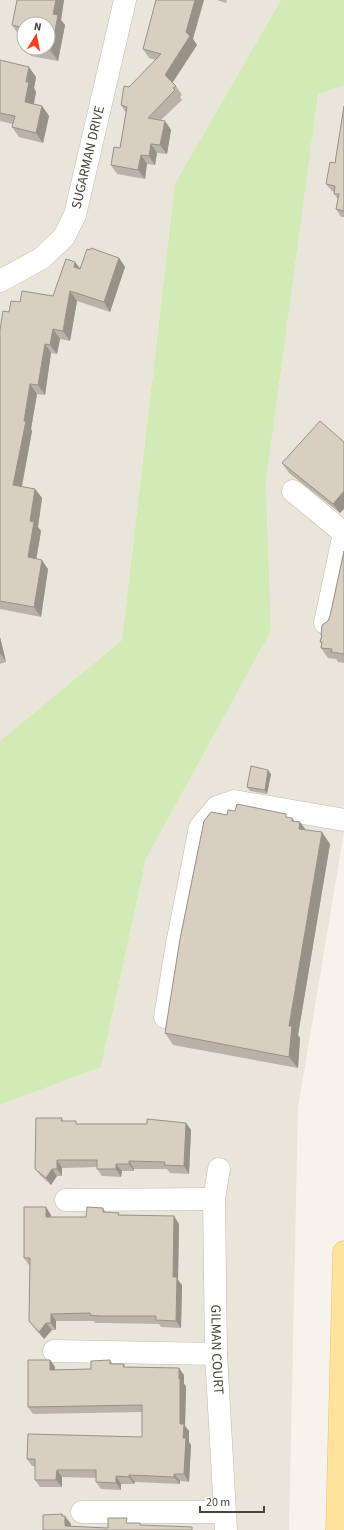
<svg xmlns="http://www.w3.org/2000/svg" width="344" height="1530" font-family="'Source Sans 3',sans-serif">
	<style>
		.residential { fill: #eae5da; fill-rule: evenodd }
		.green { fill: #d2eab5 }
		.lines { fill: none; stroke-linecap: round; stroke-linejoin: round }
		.minor-casing { stroke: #c2bbae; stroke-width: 23 }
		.major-casing { stroke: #e6c16a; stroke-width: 23 }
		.minor { stroke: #fff; stroke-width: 22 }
		.major { stroke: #ffe39c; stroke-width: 22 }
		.wall { fill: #bab2a6 }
		.shaded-wall { fill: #979187 }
		.building { fill: #d8cfc1; stroke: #979187 }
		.labels { text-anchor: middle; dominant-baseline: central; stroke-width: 4; stroke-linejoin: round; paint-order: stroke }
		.street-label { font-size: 14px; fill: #4b4439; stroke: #fff }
	</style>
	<rect width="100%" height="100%" fill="#f6f3ec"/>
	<g class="residential">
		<path d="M0,0H281L175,183L122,640L0,741ZM24,24H48V48H24Z"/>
		<polygon points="344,85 344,832 298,1108 289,1530 0,1530 0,1105 101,1067 146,859 271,631 266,482 318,95"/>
	</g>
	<polygon class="green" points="281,0 344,0 344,85 318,95 266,482 271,631 146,859 101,1067 0,1105 0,741 122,640 175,183"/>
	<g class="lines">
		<g class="minor-casing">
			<g id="minor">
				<path id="s1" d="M0,281L42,258L64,237L75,215L125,0"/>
				<polyline points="293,491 344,533"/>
				<polyline points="325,623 344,533"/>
				<polyline points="165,1017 177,944 200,827 217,807 234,801 344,820"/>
				<path id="s2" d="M219,1169L214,1199L216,1354L226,1530"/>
				<polyline points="66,1200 214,1199"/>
				<polyline points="54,1351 216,1354"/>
				<polyline points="82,1512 224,1512"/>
			</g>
		</g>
		<g class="major-casing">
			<polyline id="major" points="337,1530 344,1252"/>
		</g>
		<use href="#minor" class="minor"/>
		<use href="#major" class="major"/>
	</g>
	<g class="wall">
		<polygon points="17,0 64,0 61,20 65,25 58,61 31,56 25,48 48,48 24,24 24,36 19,35 12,25"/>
		<polygon points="217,0 227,0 226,3"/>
		<polygon points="193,39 197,45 172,83 176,86 182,95 180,97 182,100 161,120 165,121 171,130 167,154 157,153 155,165 147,164 145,179 117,174 111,165 120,148 126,113 121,105 156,60 149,58 143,49"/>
		<polygon points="0,60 36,77 34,88 36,92 34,104 42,106 49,116 43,143 19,137 12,127 13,124 0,121"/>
		<polygon points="344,106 344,217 341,217 336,209 338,199 334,194 334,192 332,191 326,184 335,163"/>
		<polygon points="119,258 125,267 110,312 77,301 70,341 60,339 57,354 51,353 45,395 37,394 31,429 32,431 22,487 35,489 42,498 38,527 41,531 36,559 48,569 41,617 0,609 0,330 9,312 20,302 53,296 80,269"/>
		<polygon points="344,442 340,513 289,473 282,463"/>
		<polygon points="344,551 344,663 338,662 336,659 328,658 321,648 322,644 320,642 322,636 321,635 330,616"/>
		<polygon points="0,637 6,662 0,664"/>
		<polygon points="271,774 267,794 250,791 247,787"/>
		<polygon points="235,811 292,818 294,821 305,830 330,844 298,1035 300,1038 298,1068 173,1045 165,1033"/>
		<polygon points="62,1118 63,1121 78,1124 147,1124 186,1123 191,1130 189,1174 170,1173 167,1169 134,1169 134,1171 122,1171 121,1177 102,1176 97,1169 97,1167 62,1168 62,1176 57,1176 51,1185 41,1176 35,1169"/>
		<polygon points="103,1208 106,1213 179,1224 178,1280 182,1285 181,1328 161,1327 159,1324 104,1323 95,1323 94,1321 56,1321 56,1330 52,1330 44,1339 35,1329 29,1321 30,1265 29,1265 24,1258 51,1215 51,1217 86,1217"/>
		<polygon points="50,1360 55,1367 55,1370 91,1369 110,1360 113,1364 124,1364 125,1367 184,1375 184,1384 186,1386 185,1426 189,1431 189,1442 191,1445 189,1482 180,1481 180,1484 135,1482 134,1484 121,1484 121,1490 101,1489 96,1482 96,1478 62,1477 62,1487 40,1487 35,1480 35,1466 32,1466 27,1459 142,1437 142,1412 33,1414 28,1407"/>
	</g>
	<g class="shaded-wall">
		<polygon points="56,0 64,0 61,20 65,25 58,61 51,51 53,14"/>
		<polygon points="195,0 204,0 193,39 197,45 171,85 165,75 186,32"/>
		<polygon points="29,67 36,77 34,88 36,92 32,112 25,102 26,82"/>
		<polygon points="42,106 49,116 43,143 36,133"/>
		<polygon points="165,121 171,130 167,154 160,145"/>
		<polygon points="151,144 157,153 155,165 149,156"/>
		<polygon points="141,155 147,164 145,179 138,170"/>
		<polygon points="119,258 125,267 110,312 104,302"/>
		<polygon points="75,262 82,271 74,267"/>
		<polygon points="70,291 77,301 70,341 63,331"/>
		<polygon points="53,329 60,339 57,354 50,345"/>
		<polygon points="45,344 51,353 45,395 38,385"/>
		<polygon points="30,384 37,394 31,429 32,431 20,495 13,485"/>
		<polygon points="35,489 42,498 38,527 41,531 35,567 28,557 30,521"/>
		<polygon points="344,491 344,509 340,513 333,504"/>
		<polygon points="42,560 48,569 41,617 34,607"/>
		<polygon points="0,637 6,662 0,653"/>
		<polygon points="268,770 271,774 267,794 265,790"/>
		<polygon points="292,818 299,828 300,822 308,833 307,840 292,821"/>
		<polygon points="322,832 330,844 298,1035 300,1038 298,1068 289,1057 289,1026"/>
		<polygon points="186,1123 191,1130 189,1174 184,1166"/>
		<polygon points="57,1160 62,1168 62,1176 57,1169"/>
		<polygon points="129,1161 134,1169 134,1171 129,1164"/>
		<polygon points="116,1164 122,1171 121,1177 116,1169"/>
		<polygon points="52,1169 57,1176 51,1185 46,1178"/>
		<polygon points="46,1207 51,1215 51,1225 46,1217"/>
		<polygon points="174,1216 179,1224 178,1280 182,1285 181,1328 176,1321 173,1277"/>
		<polygon points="51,1314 56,1321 56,1330 51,1323"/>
		<polygon points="46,1323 52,1330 44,1339 39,1332"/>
		<polygon points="50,1360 55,1367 55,1377 50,1370"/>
		<polygon points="179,1368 184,1375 184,1384 186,1386 185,1426 189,1431 189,1442 191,1445 189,1482 184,1474 183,1438 180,1424"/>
		<polygon points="57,1470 62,1477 62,1487 56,1480"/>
		<polygon points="174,1474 180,1481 180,1484 174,1477"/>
		<polygon points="129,1475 135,1482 134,1484 129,1477"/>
		<polygon points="116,1476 121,1484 121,1490 116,1483"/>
		<polygon points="62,1514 65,1519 65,1516 71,1524 71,1530 65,1526 62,1516"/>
	</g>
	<g class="building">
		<polygon points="17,0 56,0 53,14 58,15 51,51 33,48 48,48 48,24 24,24 24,28 12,25"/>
		<polygon points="156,0 195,0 186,32 190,36 165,75 176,86 173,88 175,90 148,118 165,121 160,145 151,144 149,156 141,155 138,170 111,165 114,147 120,148 127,107 121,105 124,86 129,87 161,54 143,49"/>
		<polygon points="0,60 29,67 26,82 29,82 25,102 42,106 36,133 12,127 15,116 0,113"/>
		<polygon points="344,106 344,211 336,209 339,194 334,194 335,186 326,184 330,162 335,163"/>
		<polygon points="91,248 119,258 104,302 70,291 63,331 53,329 50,345 45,344 38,385 30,384 24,421 26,421 13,485 35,489 30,521 34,522 28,557 42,560 34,607 0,601 0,330 3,311 9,312 11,301 20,302 22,291 53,296 66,259 75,262 74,267 80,269 87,249 90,250"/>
		<polygon points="320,421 344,442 344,491 333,504 282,463"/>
		<polygon points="344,551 344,654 331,652 332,649 321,648 322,642 320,642 322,635 321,635 322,625 328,621 330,616"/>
		<polygon points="251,766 268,770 265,790 247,787"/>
		<polygon points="237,804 286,814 286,817 292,818 292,821 300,822 299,829 322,832 289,1026 292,1026 289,1057 165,1033 180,939 204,821 211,812 227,815 228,810 235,811"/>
		<polygon points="36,1118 62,1118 61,1121 76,1121 76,1124 147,1124 147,1119 186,1123 184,1166 164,1165 165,1162 129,1161 129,1164 116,1164 116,1169 97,1169 97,1160 57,1160 57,1169 52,1169 46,1178 35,1169"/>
		<polygon points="24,1207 46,1207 46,1217 86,1217 87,1207 103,1208 103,1212 119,1213 118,1215 174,1216 173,1277 177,1277 176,1321 156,1320 156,1316 99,1316 90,1315 90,1313 51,1314 51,1323 46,1323 39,1332 29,1321 30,1258 24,1258"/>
		<polygon points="28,1360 50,1360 50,1370 91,1369 91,1361 110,1360 110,1364 124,1364 123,1367 179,1368 179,1379 180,1379 180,1424 184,1424 183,1438 186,1438 184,1474 174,1474 174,1477 129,1475 129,1477 116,1476 116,1483 96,1482 96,1470 57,1470 56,1480 35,1480 35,1459 27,1459 28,1434 142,1437 142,1405 28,1407"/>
		<polygon points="62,1514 62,1516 65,1516 65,1526 108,1528 108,1518 127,1518 126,1523 140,1523 140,1525 192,1527 192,1530 43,1530 43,1515"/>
	</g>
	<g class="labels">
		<g class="street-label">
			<text stroke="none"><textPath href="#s1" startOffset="162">SUGARMAN DRIVE</textPath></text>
			<text stroke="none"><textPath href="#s2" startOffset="181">GILMAN COURT</textPath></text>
		</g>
	</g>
	<g transform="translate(36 36) rotate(10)"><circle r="19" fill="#ffffff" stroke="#b7b4b0"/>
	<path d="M0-3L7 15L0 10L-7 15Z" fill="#fc3f1d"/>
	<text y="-6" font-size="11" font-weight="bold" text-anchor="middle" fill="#4b4439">N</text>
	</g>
	<path d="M200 1506v6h64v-6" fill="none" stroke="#4b4439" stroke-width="2"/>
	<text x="206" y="1506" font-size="12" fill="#4b4439" stroke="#ffffff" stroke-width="3" paint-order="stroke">20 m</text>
</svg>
